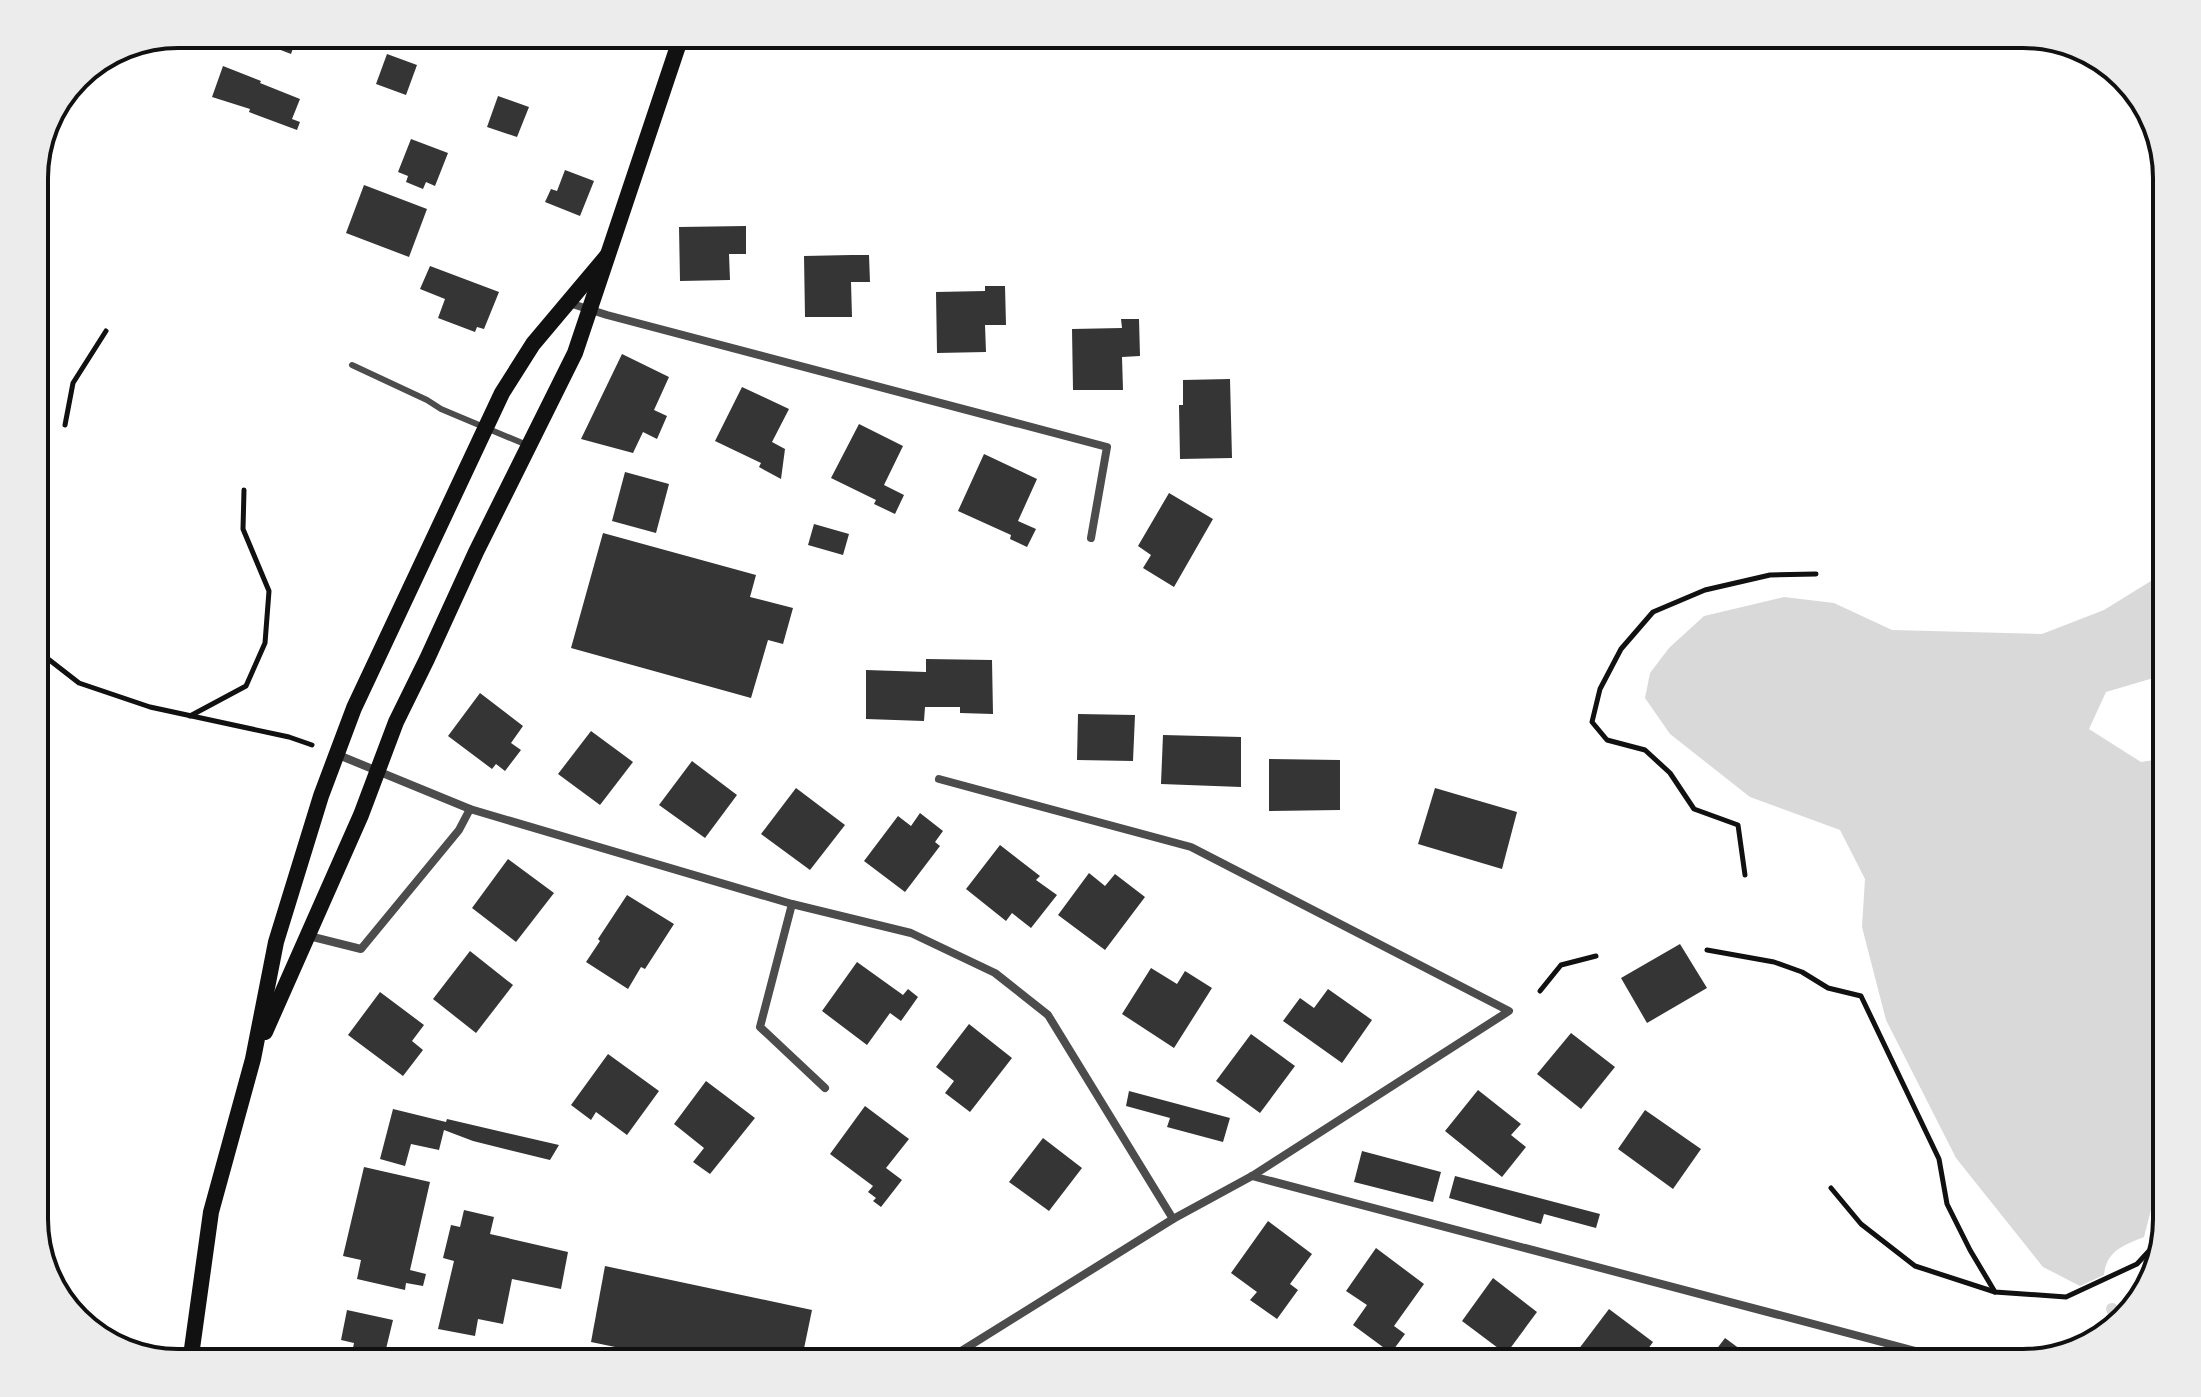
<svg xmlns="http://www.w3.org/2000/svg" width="2201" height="1397" font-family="Montserrat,sans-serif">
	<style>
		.water { fill: #d9d9d9 }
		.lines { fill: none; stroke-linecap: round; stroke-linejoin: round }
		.stream { stroke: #d9d9d9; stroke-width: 12 }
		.building { fill: #353535 }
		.path { stroke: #111; stroke-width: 5 }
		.service { stroke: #4c4c4c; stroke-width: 6 }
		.minor { stroke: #4c4c4c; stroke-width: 8 }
		.secondary { stroke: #111; stroke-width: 16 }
		.rim { fill: none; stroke: #111; stroke-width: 4 }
	</style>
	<rect width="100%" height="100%" fill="#fff"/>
	<path class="water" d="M2167,571V674L2106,692L2089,729L2141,762L2167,758V1147L2144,1237C2124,1245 2106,1251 2104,1275L2080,1286L2043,1267L1956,1158L1886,1020L1862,927L1865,879L1840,830L1750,797L1670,734L1645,698L1650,673L1669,648L1704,616L1784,597L1834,603L1892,630L2042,634L2104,610Z"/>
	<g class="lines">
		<polyline class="stream" points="2112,1309 2118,1322"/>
	</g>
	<g class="building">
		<polygon points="263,34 298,34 291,54 260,42"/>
		<polygon points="387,54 417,65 406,95 376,84"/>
		<polygon points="223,66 261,81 260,83 300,99 292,119 300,122 297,130 249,112 250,109 212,97"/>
		<polygon points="498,96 529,107 517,137 487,127"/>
		<polygon points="411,139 448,153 435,186 426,182 423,189 406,182 408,176 398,172"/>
		<polygon points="565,170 594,181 580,216 545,202 551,189 557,191"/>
		<polygon points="364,185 427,209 409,257 346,233"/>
		<polygon points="746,226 746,254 729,254 730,280 680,281 679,227"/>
		<polygon points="851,255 869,255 870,282 851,282 852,317 805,317 804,256"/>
		<polygon points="430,266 499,292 484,329 477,327 475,332 438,318 445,299 420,289"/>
		<polygon points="985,286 1005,286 1006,325 985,325 986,352 937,353 936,292 985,291"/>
		<polygon points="1121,319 1139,319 1140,356 1122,357 1123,390 1073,390 1072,329 1122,328"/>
		<polygon points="622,354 669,377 654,410 667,416 657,439 643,432 633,453 581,439"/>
		<polygon points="1230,379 1232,458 1180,459 1179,405 1183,405 1183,380"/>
		<polygon points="742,387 789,409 772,442 785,449 781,479 759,467 761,463 715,441"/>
		<polygon points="859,424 903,446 884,485 904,495 895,514 874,504 876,500 831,478"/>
		<polygon points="984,454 1037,479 1018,521 1036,529 1027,547 1010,539 1011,535 958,511"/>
		<polygon points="625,472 669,484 656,533 612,521"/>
		<polygon points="1169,493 1213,519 1174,587 1143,568 1151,555 1138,546"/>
		<polygon points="814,524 849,534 843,555 808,545"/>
		<polygon points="603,533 756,575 750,597 793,608 783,644 768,640 751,698 571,648"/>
		<polygon points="926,659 992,660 993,714 960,713 960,707 925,707 924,721 866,719 866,670 926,672"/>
		<polygon points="480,693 523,726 511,743 521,750 505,771 496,764 492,769 448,736"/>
		<polygon points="1078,714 1135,715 1133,761 1077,760"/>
		<polygon points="591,731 633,762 600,805 558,774"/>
		<polygon points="1163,735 1241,737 1241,787 1161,784"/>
		<polygon points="1269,759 1340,760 1340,810 1269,811"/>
		<polygon points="692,761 737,795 705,838 659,805"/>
		<polygon points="796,788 845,825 810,870 761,834"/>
		<polygon points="1435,788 1517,812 1502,869 1418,844"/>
		<polygon points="920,813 943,831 935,842 940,846 905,892 864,861 898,816 911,826"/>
		<polygon points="1000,845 1040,876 1036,880 1057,895 1031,928 1012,913 1006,921 966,889"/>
		<polygon points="508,859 554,893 516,942 472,908"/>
		<polygon points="1089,873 1105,886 1115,874 1145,897 1105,950 1058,915"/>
		<polygon points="627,895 674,924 645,969 641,967 628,989 586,962 600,941 598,939"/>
		<polygon points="1680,944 1707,988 1647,1023 1621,978"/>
		<polygon points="470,951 513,985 476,1033 433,999"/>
		<polygon points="857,962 903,995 908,989 918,997 901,1021 890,1013 867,1045 822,1011"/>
		<polygon points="1151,968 1177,984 1185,971 1212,988 1174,1048 1122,1014"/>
		<polygon points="1328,989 1372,1020 1342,1063 1283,1021 1300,998 1314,1008"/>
		<polygon points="380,992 424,1025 412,1041 423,1050 403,1076 348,1035"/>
		<polygon points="969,1024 1012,1058 970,1112 945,1093 954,1081 936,1067"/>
		<polygon points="1571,1033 1615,1067 1581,1109 1537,1074"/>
		<polygon points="1251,1034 1295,1066 1260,1113 1216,1081"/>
		<polygon points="608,1054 659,1091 627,1135 596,1112 591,1120 571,1105"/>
		<polygon points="706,1081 755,1118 710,1174 693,1162 704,1148 674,1124"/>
		<polygon points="1478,1090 1521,1124 1511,1135 1526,1147 1502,1177 1445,1131"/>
		<polygon points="1129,1091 1230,1118 1223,1142 1167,1127 1170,1118 1126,1106"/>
		<polygon points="865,1106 909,1139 886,1168 902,1180 881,1207 873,1201 876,1198 868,1192 873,1186 830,1154"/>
		<polygon points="393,1109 446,1122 447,1119 559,1145 550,1160 473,1141 444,1130 439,1150 411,1144 405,1166 380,1159"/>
		<polygon points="1645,1110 1701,1149 1673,1189 1618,1149"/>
		<polygon points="1043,1138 1082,1168 1049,1211 1009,1182"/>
		<polygon points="1362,1151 1441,1172 1433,1202 1354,1182"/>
		<polygon points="364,1167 430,1182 410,1270 426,1274 423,1286 406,1283 405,1290 357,1279 361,1260 343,1256"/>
		<polygon points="1455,1176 1600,1214 1596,1228 1544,1214 1541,1224 1449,1198"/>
		<polygon points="464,1210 494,1217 490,1234 568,1252 561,1289 512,1279 503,1324 478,1319 475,1336 438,1329 454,1261 443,1258 451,1225 460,1227"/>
		<polygon points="1268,1221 1312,1254 1290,1284 1298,1290 1277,1319 1250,1300 1257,1292 1231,1273"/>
		<polygon points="1376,1248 1424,1284 1394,1326 1405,1334 1391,1353 1353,1325 1367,1305 1346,1291"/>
		<polygon points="605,1266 812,1310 801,1363 692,1363 591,1342"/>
		<polygon points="1493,1278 1537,1312 1506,1354 1462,1321"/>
		<polygon points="1609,1309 1653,1342 1638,1363 1595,1363 1578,1350"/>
		<polygon points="347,1310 393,1320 386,1349 413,1355 412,1363 350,1363 354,1343 341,1340"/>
		<polygon points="1725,1338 1759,1363 1706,1363"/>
	</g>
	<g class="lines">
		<g class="path">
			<polyline points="65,425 73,383 106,331"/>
			<polyline points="34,648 79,683 150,707 289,737 312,745"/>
			<polyline points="190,716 246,686 265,643 269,591 243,529 244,490"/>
			<polyline points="1745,875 1738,825 1694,809 1670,773 1645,750 1607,740 1592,722 1600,689 1621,649 1653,612 1705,590 1770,575 1816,574"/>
			<polyline points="1707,950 1774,962 1802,972 1828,988 1861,996 1939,1159 1947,1204 1970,1250 1995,1292"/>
			<polyline points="1540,991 1561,965 1596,956"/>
			<polyline points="1831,1188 1861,1224 1915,1266 1995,1292 2066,1297 2137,1264 2161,1238"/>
		</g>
		<g class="service">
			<polyline points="654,34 677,42"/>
			<polyline points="352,365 427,400 441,409 527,445"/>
		</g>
		<g class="minor">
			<polyline points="569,303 607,315 1107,447 1091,538"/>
			<polyline points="336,754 470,809 792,904 911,933 995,973 1048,1015 1173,1219"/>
			<polyline points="939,779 1191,847 1509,1011 1252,1176 1173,1219 942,1363"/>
			<polyline points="792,904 760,1027 825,1088"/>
			<polyline points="309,936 361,949 459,830 470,809"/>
			<polyline points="1252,1176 1961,1363"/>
		</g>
		<g class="secondary">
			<polyline points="265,1032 361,815 396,722 427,659 476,552 575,353 682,34"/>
			<polyline points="190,1363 211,1212 253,1059 276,942 321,796 354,708 502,393 533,344 607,256"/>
		</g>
	</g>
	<path d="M0 0H2201V1397H0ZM178 48H2023A130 130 0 0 1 2153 178V1219A130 130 0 0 1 2023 1349H178A130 130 0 0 1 48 1219V178A130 130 0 0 1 178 48Z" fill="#ececec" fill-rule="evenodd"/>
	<path class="rim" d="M178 48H2023A130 130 0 0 1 2153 178V1219A130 130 0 0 1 2023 1349H178A130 130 0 0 1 48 1219V178A130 130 0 0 1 178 48Z"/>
</svg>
